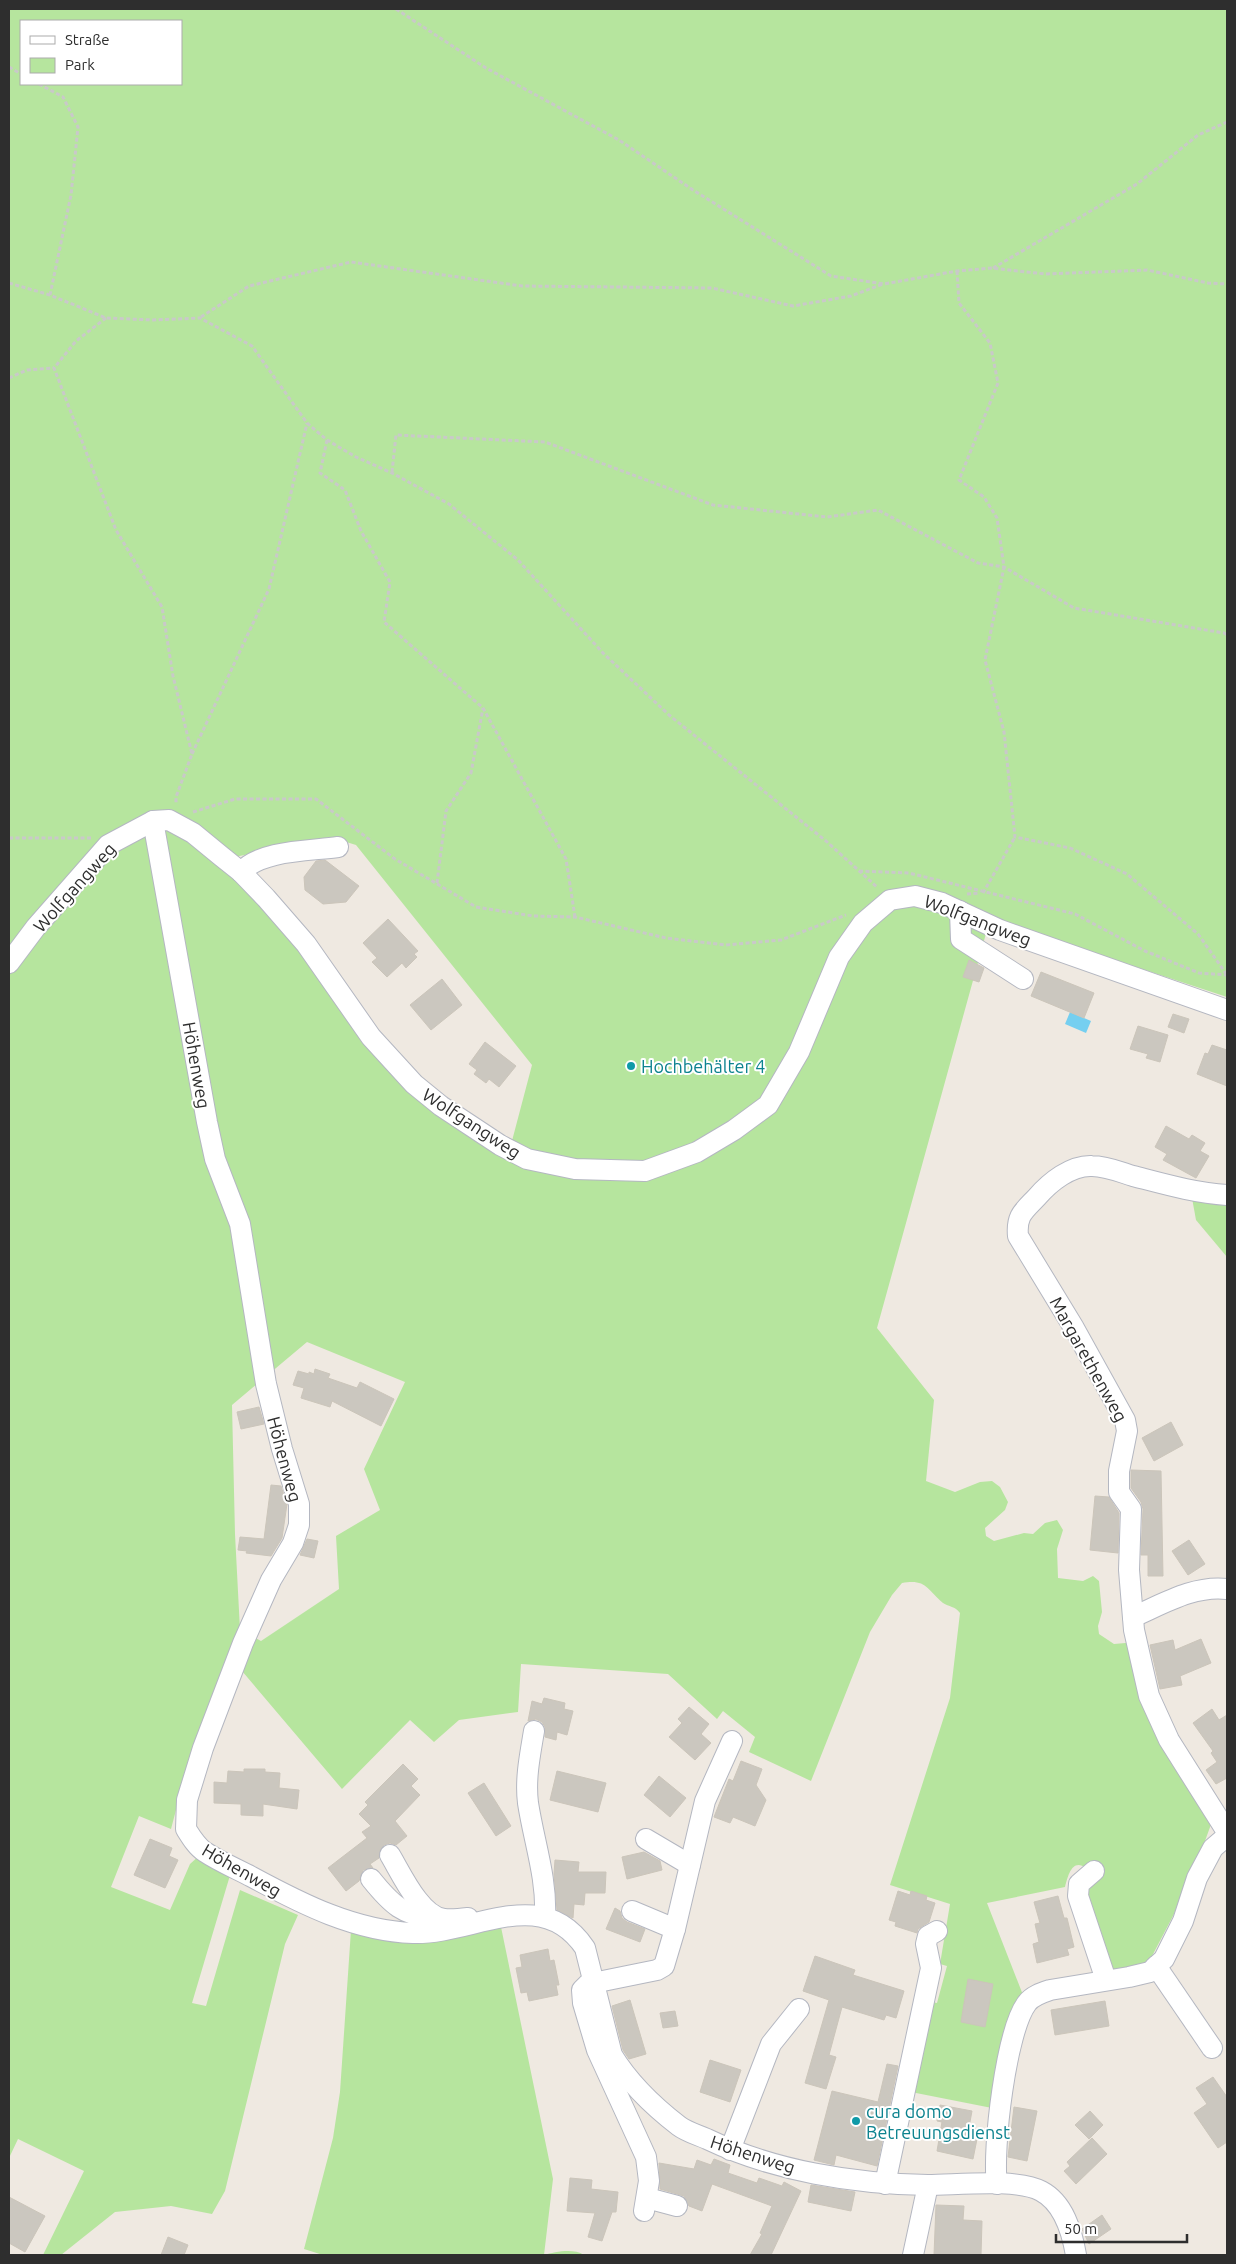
<svg xmlns="http://www.w3.org/2000/svg" width="1236" height="2264" font-family="Ubuntu,sans-serif">
	<style>
		.green { fill: #b6e59e; fill-rule: evenodd }
		.water { fill: #75cff0 }
		.building { fill: #cbc7bf; stroke: #cbc5ba }
		.lines { fill: none; stroke-linecap: round; stroke-linejoin: round }
		.minor-casing { stroke: #b4b7c1; stroke-width: 22 }
		.path { stroke: #c9c9c9; stroke-width: 3; stroke-dasharray: 4 2.5; stroke-linecap: butt }
		.minor { stroke: #fff; stroke-width: 20 }
		.culture-dot { fill: #0f9aa8; stroke: #fff; stroke-width: 2 }
		.labels { text-anchor: middle; dominant-baseline: central; stroke-width: 4; stroke-linejoin: round; paint-order: stroke }
		.street-label { font-size: 18px; fill: #2e2e2e; stroke: #fff }
		.culture-label { font-size: 18px; fill: #0d838f; stroke: #fff; text-anchor: start }
	</style>
	<rect width="100%" height="100%" fill="#efe9e1"/>
	<g class="green">
		<path d="M9,9H1227V997L990,919L877,1328L934,1400L926,1481L955,1492L980,1482L992,1481L1000,1487L1008,1502L1005,1510L985,1528L986,1536L994,1541L1024,1533L1033,1534L1045,1523L1057,1520L1063,1530L1057,1549L1058,1578L1083,1581L1093,1576L1099,1581L1102,1612L1098,1626L1099,1634L1114,1644L1137,1642L1213,1819L1198,1860L1187,1878L1174,1914L1151,1958L1140,1966L1113,1971L1087,1896L1086,1868C1072,1858 1068,1876 1065,1887L987,1903L1023,1995L992,2108L911,2092L932,2002L937,2003L947,1966L940,1964L950,1904L890,1885L950,1698L960,1613C955,1606 949,1607 943,1603C926,1589 927,1579 902,1583L892,1595L870,1632L811,1781L749,1752L755,1737L723,1711L717,1719L668,1674L521,1664L518,1712L459,1720L434,1742L410,1720L342,1789L231,1658L181,1791L171,1829L139,1816L111,1887L170,1910L190,1864L200,1855L231,1872L192,2003L206,2006L240,1890L298,1915L285,1944L225,2191L212,2214L171,2206L115,2212L61,2255H43L84,2171L18,2139L9,2158ZM21,21H181V84H21ZM330,837L356,845L532,1065L508,1156L358,1031L235,857ZM307,1342L405,1382L364,1469L380,1510L336,1536L339,1589L261,1641L240,1630L235,1534L232,1405Z"/>
		<polygon points="1192,1198 1227,1199 1227,1257 1196,1220"/>
		<path d="M501,1927L553,2179L544,2255C555,2252 573,2248 584,2255H323L304,2249L333,2138L340,2092L351,1930L410,1942H433Z"/>
	</g>
	<polygon class="water" points="1070,1012 1091,1021 1086,1033 1065,1024"/>
	<g class="building">
		<polygon points="325,860 359,886 346,902 323,904 305,890 304,877 316,861"/>
		<polygon points="388,919 418,951 414,954 417,957 406,968 402,963 387,977 372,962 377,958 363,943"/>
		<polygon points="969,960 984,968 979,982 963,977"/>
		<polygon points="1041,972 1094,993 1084,1018 1031,996"/>
		<polygon points="442,979 462,1005 431,1030 410,1005"/>
		<polygon points="1173,1014 1189,1019 1184,1033 1168,1027"/>
		<polygon points="1138,1026 1168,1035 1160,1062 1146,1058 1148,1054 1130,1049"/>
		<polygon points="485,1042 516,1066 499,1087 489,1079 486,1083 474,1074 477,1070 469,1064"/>
		<polygon points="1212,1045 1227,1050 1227,1086 1197,1074 1205,1053 1208,1054"/>
		<polygon points="1166,1126 1189,1139 1192,1135 1205,1143 1200,1151 1209,1156 1196,1178 1163,1160 1167,1154 1155,1147"/>
		<polygon points="315,1369 330,1374 328,1378 357,1388 360,1382 394,1399 381,1426 332,1401 330,1407 301,1398 304,1388 293,1385 298,1371 309,1374 309,1372 314,1374"/>
		<polygon points="259,1407 264,1424 241,1429 237,1412"/>
		<polygon points="1171,1422 1183,1445 1154,1461 1142,1438"/>
		<polygon points="1131,1470 1161,1471 1163,1576 1148,1576 1148,1555 1141,1555 1143,1509 1141,1502 1131,1488"/>
		<polygon points="271,1485 281,1486 287,1504 282,1538 271,1556 246,1553 247,1551 238,1550 240,1537 264,1539"/>
		<polygon points="1095,1496 1109,1497 1119,1513 1118,1553 1090,1550"/>
		<polygon points="307,1539 318,1541 314,1558 300,1555"/>
		<polygon points="1189,1540 1205,1564 1188,1575 1172,1551"/>
		<polygon points="1201,1639 1211,1663 1180,1676 1182,1685 1160,1689 1150,1645 1173,1640 1175,1650"/>
		<polygon points="544,1698 565,1703 564,1709 573,1711 567,1735 557,1732 556,1740 545,1737 545,1727 542,1722 536,1719 528,1721 532,1701 542,1704"/>
		<polygon points="689,1707 709,1724 701,1734 711,1743 695,1760 669,1737 682,1723 678,1719"/>
		<polygon points="1212,1709 1219,1720 1227,1715 1227,1778 1216,1784 1206,1770 1217,1762 1211,1753 1213,1751 1193,1723"/>
		<polygon points="741,1761 762,1769 756,1785 766,1800 755,1826 733,1817 730,1823 714,1817 729,1779 733,1781"/>
		<polygon points="403,1764 418,1779 411,1786 420,1795 395,1821 407,1836 396,1845 390,1843 384,1845 380,1850 379,1858 370,1864 373,1868 363,1870 359,1881 346,1891 328,1868 367,1838 362,1832 371,1826 359,1814 368,1805 365,1802"/>
		<polygon points="244,1769 265,1769 265,1772 280,1773 279,1788 299,1790 297,1809 263,1804 263,1816 241,1815 241,1804 214,1803 214,1782 227,1783 228,1771 244,1772"/>
		<polygon points="557,1771 606,1783 598,1812 550,1800"/>
		<polygon points="659,1776 686,1798 670,1817 644,1795"/>
		<polygon points="484,1783 511,1826 496,1836 468,1793"/>
		<polygon points="150,1839 172,1848 169,1856 178,1860 165,1888 134,1875"/>
		<polygon points="644,1852 660,1861 662,1870 627,1879 622,1857"/>
		<polygon points="555,1860 579,1862 578,1872 606,1872 605,1893 585,1893 584,1905 574,1904 573,1918 557,1910 554,1874"/>
		<polygon points="898,1891 910,1895 911,1891 927,1896 926,1900 935,1903 929,1922 918,1929 917,1933 895,1926 896,1922 889,1920"/>
		<polygon points="1058,1896 1064,1918 1067,1918 1074,1947 1067,1949 1069,1955 1037,1963 1033,1944 1039,1942 1035,1924 1040,1923 1034,1902"/>
		<polygon points="615,1908 620,1911 622,1918 627,1922 645,1929 640,1942 606,1929"/>
		<polygon points="548,1949 550,1961 554,1960 559,1985 556,1985 558,1995 529,2001 527,1992 521,1993 516,1968 522,1967 520,1955"/>
		<polygon points="815,1956 855,1970 853,1975 904,1991 896,2018 886,2015 884,2020 842,2007 829,2055 836,2057 826,2089 805,2083 829,2000 803,1991"/>
		<polygon points="968,1979 993,1984 985,2027 961,2022"/>
		<polygon points="630,2000 646,2054 629,2059 623,2050 612,2006"/>
		<polygon points="1105,2001 1109,2026 1055,2035 1051,2010"/>
		<polygon points="675,2011 678,2026 663,2028 660,2013"/>
		<polygon points="710,2060 741,2070 730,2102 700,2092"/>
		<polygon points="887,2064 898,2066 877,2166 836,2155 834,2165 814,2160 832,2091 878,2102"/>
		<polygon points="1213,2077 1227,2097 1227,2142 1218,2148 1194,2113 1207,2104 1196,2088"/>
		<polygon points="940,2105 972,2111 969,2127 979,2129 973,2159 937,2151 942,2122 937,2121"/>
		<polygon points="1014,2107 1037,2111 1027,2161 1008,2157"/>
		<polygon points="1090,2111 1103,2125 1089,2139 1075,2125"/>
		<polygon points="1092,2138 1107,2154 1076,2184 1064,2171 1070,2166 1067,2162"/>
		<polygon points="714,2159 730,2165 728,2173 757,2183 759,2178 782,2186 784,2182 801,2191 771,2255 750,2255 762,2234 760,2233 772,2206 712,2184 702,2211 689,2206 684,2196 660,2189 659,2163 694,2169 697,2160 711,2165"/>
		<polygon points="570,2178 592,2180 591,2189 618,2192 616,2212 612,2212 602,2241 588,2237 595,2213 567,2211"/>
		<polygon points="811,2185 855,2192 851,2211 808,2202"/>
		<polygon points="9,2197 45,2216 25,2252 9,2243"/>
		<polygon points="936,2205 964,2206 963,2220 982,2221 981,2255 934,2255"/>
		<polygon points="1102,2215 1111,2229 1089,2244 1082,2229"/>
		<polygon points="168,2237 188,2245 184,2255 161,2255"/>
	</g>
	<g class="lines">
		<g class="minor-casing">
			<g id="minor">
				<path d="M153,821L207,1122L215,1159L240,1224L266,1384L282,1449L299,1504V1525L293,1543L271,1580L243,1643L203,1748L187,1800L186,1829C191,1837 197,1847 205,1852C220,1862 237,1869 252,1877C302,1904 355,1931 413,1933C473,1935 541,1883 585,1948L612,2055C629,2083 653,2106 679,2126C687,2132 698,2135 707,2139C774,2171 854,2184 928,2185C956,2185 1017,2178 1041,2191C1064,2203 1072,2232 1076,2255"/>
				<path d="M241,872C261,850 309,851 338,847"/>
				<polyline points="960,911 961,939 1023,979"/>
				<polyline points="9,963 36,927 108,845 153,821 169,820 193,833 221,856 241,872 266,898 306,944 371,1037 414,1084 441,1106 500,1145 527,1159 575,1169 645,1171 697,1152 734,1130 768,1105 799,1052 839,957 863,923 890,900 915,896 942,903 1000,930 1227,1010"/>
				<path d="M1227,1195C1195,1193 1164,1184 1133,1176C1120,1172 1106,1166 1092,1166C1071,1165 1050,1182 1037,1197C1024,1211 1016,1215 1018,1236L1074,1328L1125,1420L1127,1431L1119,1471V1492L1131,1509L1129,1570L1134,1630L1149,1696L1169,1740L1227,1832"/>
				<path d="M1133,1617C1163,1604 1194,1585 1227,1589"/>
				<path d="M534,1731C530,1755 525,1779 528,1803C534,1842 547,1878 545,1917"/>
				<polyline points="646,1839 690,1865"/>
				<path d="M390,1855C401,1873 420,1916 444,1919C451,1920 460,1919 468,1918"/>
				<polyline points="1094,1871 1079,1884 1078,1896 1106,1980"/>
				<path d="M371,1879C391,1904 403,1916 437,1919"/>
				<polyline points="632,1911 675,1929"/>
				<polyline points="1156,1966 1212,2048"/>
				<polyline points="730,2150 771,2044 799,2009"/>
				<polyline points="885,2184 931,1968 926,1944 928,1936 937,1931"/>
				<path d="M997,2184C992,2150 1006,2030 1027,2003C1032,1996 1041,1993 1050,1990L1129,1977L1150,1972L1164,1959L1183,1921L1197,1878L1213,1848L1227,1836"/>
				<polyline points="647,2198 677,2206"/>
				<polyline points="644,2211 649,2181 646,2157 597,2050 583,2003 582,1990 588,1984 657,1970 664,1966 675,1929 705,1801 732,1741"/>
				<polyline points="913,2255 928,2185"/>
			</g>
		</g>
		<g class="path">
			<polyline points="396,9 486,68 619,140 693,190 831,276 884,284 957,271 992,268 1045,274 1147,270 1208,283 1227,284"/>
			<polyline points="9,67 21,74"/>
			<polyline points="39,84 63,97 78,127 71,195 50,295"/>
			<polyline points="993,268 1137,184 1198,135 1227,122"/>
			<polyline points="957,271 959,303 990,343 998,383 959,480 984,497 997,518 1004,567 985,660 1004,732 1015,837 1070,848 1127,874 1198,934 1227,975"/>
			<polyline points="9,283 50,295 106,318 153,320 200,318 252,346 307,423 327,440 356,457 392,473 449,504 518,560 603,653 669,715 826,841 878,888"/>
			<polyline points="201,317 249,286 351,262 522,286 712,288 793,306 851,296 883,284"/>
			<polyline points="106,318 76,341 54,368 116,530 162,607 173,676 192,754 176,797 176,804"/>
			<polyline points="9,378 27,370 54,368"/>
			<polyline points="327,440 320,473 345,490 361,531 390,582 384,622 483,708 566,859 575,917"/>
			<polyline points="392,472 396,435 545,442 713,505 827,517 878,510 978,563 1004,567 1074,608 1224,633 1227,635"/>
			<polyline points="192,754 269,589 307,423"/>
			<polyline points="193,812 235,799 316,799 395,859 476,907 533,916 575,917 666,938 726,945 781,940 846,915"/>
			<polyline points="9,838 91,838"/>
			<polyline points="859,871 909,873 1075,914 1145,951 1199,973 1227,975"/>
			<polyline points="437,883 446,811 471,773 483,708"/>
			<polyline points="983,893 1015,837"/>
			<polyline points="967,894 980,893"/>
		</g>
		<use href="#minor" class="minor"/>
	</g>
	<g class="culture-dot">
		<circle cx="631" cy="1066" r="5"/>
		<circle cx="856" cy="2121" r="5"/>
	</g>
	<g class="labels">
		<g class="street-label">
			<text transform="translate(74 887) rotate(-48)">Wolfgangweg</text>
			<text transform="translate(978 920) rotate(21)">Wolfgangweg</text>
			<text transform="translate(197 1065) rotate(80)">Höhenweg</text>
			<text transform="translate(472 1123) rotate(33)">Wolfgangweg</text>
			<text transform="translate(1089 1359) rotate(61)">Margarethenweg</text>
			<text transform="translate(285 1459) rotate(75)">Höhenweg</text>
			<text transform="translate(242 1870) rotate(30)">Höhenweg</text>
			<text transform="translate(753 2154) rotate(18)">Höhenweg</text>
		</g>
		<g class="culture-label">
			<text x="641" y="1066">Hochbehälter 4</text>
			<text x="866" y="2111">cura domo<tspan x="866" dy="21">Betreuungsdienst</tspan></text>
		</g>
	</g>
	<rect width="1236" height="2264" fill="none" stroke="#2e2e2e" stroke-width="20"/>
	<rect x="20" y="20" width="162" height="65" fill="#ffffff" stroke="#ababab"/>
	<rect x="30" y="36" width="25" height="8" fill="#ffffff" stroke="#ababab"/>
	<text x="65" y="45" font-size="15" fill="#2e2e2e">Straße</text>
	<rect x="30" y="58" width="25" height="15" fill="#b6e59e" stroke="#ababab"/>
	<text x="65" y="70" font-size="15" fill="#2e2e2e">Park</text>
	<path d="M1056 2234v8h131v-8" fill="none" stroke="#2e2e2e" stroke-width="2.5"/>
	<text x="1064" y="2234" font-size="15" fill="#2e2e2e" stroke="#ffffff" stroke-width="4" paint-order="stroke">50 m</text>
</svg>
